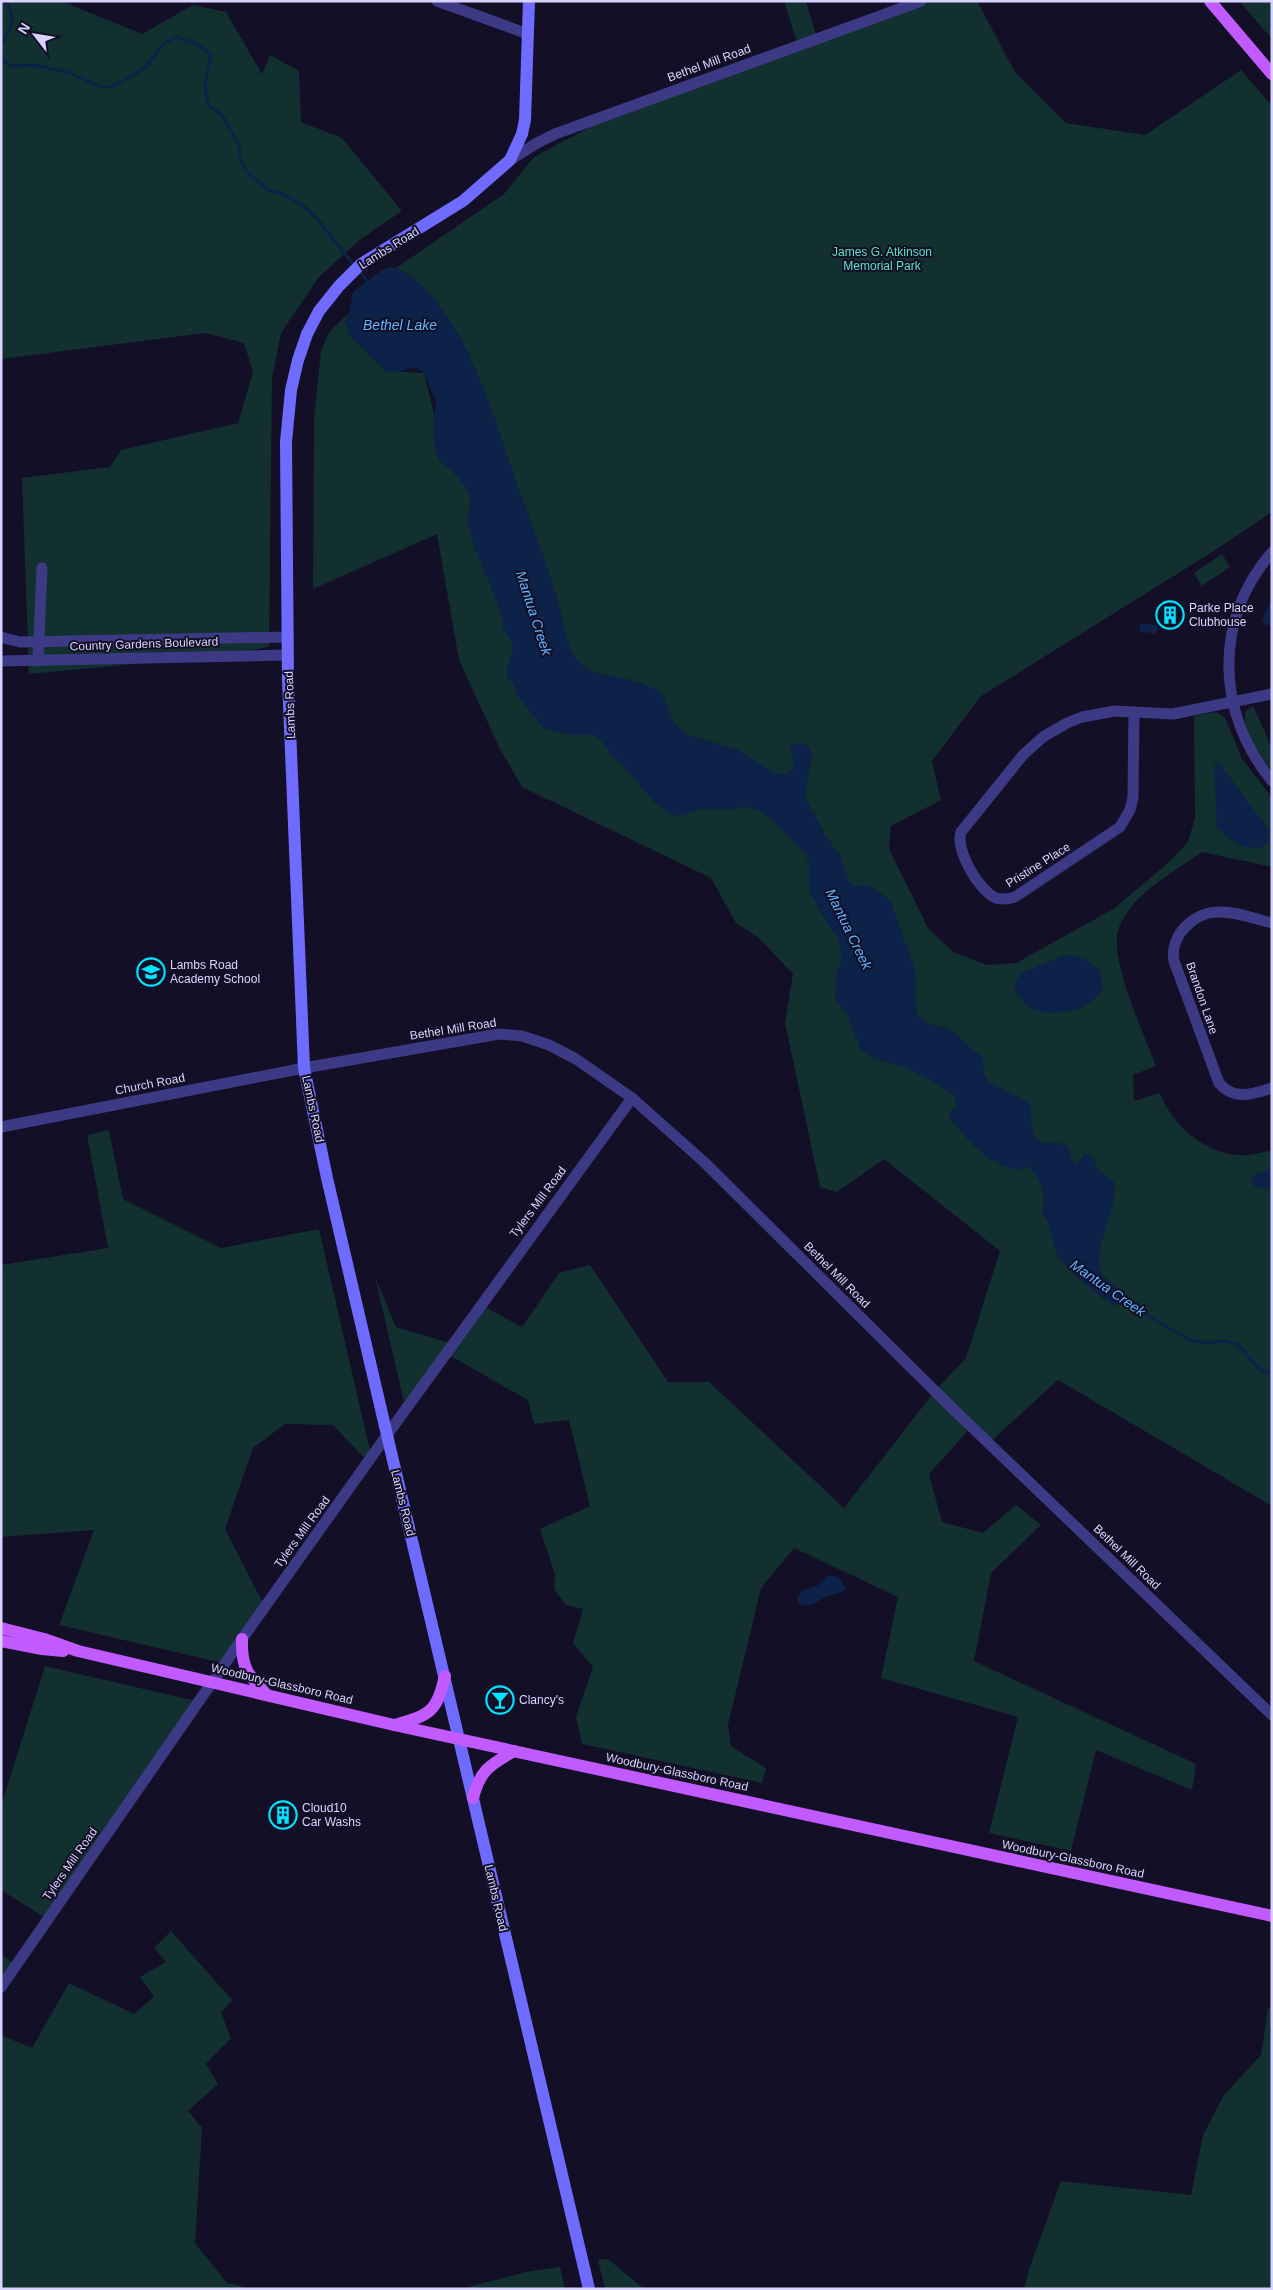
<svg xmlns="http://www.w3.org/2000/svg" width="1273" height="2290" font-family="Arial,sans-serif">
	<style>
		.green { fill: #12302f }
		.water { fill: #0c2248 }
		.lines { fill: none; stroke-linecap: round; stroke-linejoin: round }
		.stream { stroke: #0c2248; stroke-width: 3 }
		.minor { stroke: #3d3a85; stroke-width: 11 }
		.secondary { stroke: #6f6bff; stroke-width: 12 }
		.primary { stroke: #c25bff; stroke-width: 12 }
		.labels { text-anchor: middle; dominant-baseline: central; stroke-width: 4; stroke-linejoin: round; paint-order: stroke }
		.street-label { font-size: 12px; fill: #d9d4ff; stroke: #130f26 }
		.park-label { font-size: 12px; fill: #5fe0c0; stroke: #130f26 }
		.poi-label { font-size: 12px; fill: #d9d4ff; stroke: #130f26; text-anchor: start }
		.water-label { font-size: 14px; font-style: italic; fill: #62b6ff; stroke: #130f26 }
	</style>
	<rect width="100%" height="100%" fill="#130f26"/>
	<g class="green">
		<polygon points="1,1 61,1 142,34 193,5 226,12 262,74 270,55 299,71 301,122 342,138 402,211 361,239 319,277 281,333 272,378 269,647 207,657 29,674 22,478 110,467 121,450 238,423 253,372 244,343 205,333 1,359"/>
		<path d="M784,1H806L818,42L921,1H977L1015,72L1066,123L1145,135L1241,70L1272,106V512L1206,556L981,696L932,761L941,800L891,826L889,849L928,928L953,952L987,965L1016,963L1115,908L1169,862L1188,842L1195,818L1194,716L1216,712L1225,718L1242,759L1272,797V867L1202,852C1182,866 1158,880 1140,897C1131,906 1118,923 1117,936C1114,969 1144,1035 1156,1066L1133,1075L1134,1101L1160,1093C1171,1123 1203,1153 1238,1155C1250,1156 1260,1153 1272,1150V1506L1058,1380L990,1442L972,1426L929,1474L942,1522L983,1533L1016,1505L1041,1525L991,1573L974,1661L1196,1764L1192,1790L1096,1750L1071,1851L989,1833L1018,1717L881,1678L898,1597L794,1548L761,1588L728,1725L731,1746L766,1768L762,1783L582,1744L576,1717L593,1667L573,1643L583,1609L566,1605L554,1589L555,1575L540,1529L590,1506L569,1420L534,1424L528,1400L447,1354L406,1411L375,1277L396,1327L453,1344L481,1305L522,1327L559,1273L590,1265L668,1382H709L844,1508L934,1392L966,1358L1000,1251L884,1159L837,1192L820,1187L785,1023L793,974L758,937L736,923L711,878L522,787L500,749L459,660L437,534L313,589L314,418L321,350L330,331L353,309L386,371L424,373L447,467L479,378L396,268L504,194L534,157L590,127L799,49Z"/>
		<polygon points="1239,1 1272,1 1272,39"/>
		<polygon points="1222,554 1230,567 1202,586 1194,573"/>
		<path d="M1253,706L1272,748V771C1262,758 1240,728 1246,711Z"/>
		<polygon points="109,1130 123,1199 221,1248 319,1229 372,1459 369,1463 333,1425 285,1424 253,1448 225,1529 266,1609 227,1664 59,1625 94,1530 1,1537 1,1265 108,1248 87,1135"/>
		<polygon points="45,1666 200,1702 47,1919 1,1890 1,1806"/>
		<polygon points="171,1931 232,2000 221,2013 231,2038 206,2064 218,2084 188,2111 202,2128 195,2243 227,2283 254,2289 1,2289 1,2035 32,2048 69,1983 134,2014 154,1997 140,1977 166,1962 154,1948"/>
		<polygon points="1,1955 15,1964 1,1984"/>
		<polygon points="1272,2006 1272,2289 1024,2289 1029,2269 1061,2181 1191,2195 1203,2135 1224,2095 1261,2055 1268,2008"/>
		<polygon points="608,2259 644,2289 605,2289 598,2260"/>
		<polygon points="560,2267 565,2289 460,2289 531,2271"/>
	</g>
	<g class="water">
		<path d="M391,267C401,268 409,275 417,281C471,328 496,424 519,490C532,525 546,561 557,597C564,619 564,647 581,664C594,676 611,675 627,679C639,681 650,687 662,693L674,723L688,735L738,750L775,773L785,774L792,770L794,761L790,747L792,745L800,743L809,746L812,755L805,797L826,836L841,857L849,881L854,886L867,885L883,895L891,902L915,970L916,1008L918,1015L926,1023L946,1028L954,1033L983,1058L984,1073L990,1083L1029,1102C1033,1114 1029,1136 1043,1142C1051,1146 1059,1139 1066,1146C1072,1151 1068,1162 1078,1164L1084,1154H1089L1095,1160L1098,1170L1114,1181C1119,1210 1097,1236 1099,1265C1099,1279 1119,1284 1123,1299L1119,1305C1107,1307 1066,1268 1059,1257C1052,1246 1053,1234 1048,1223C1047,1219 1044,1216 1042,1213C1042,1209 1044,1205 1044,1200C1044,1190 1035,1168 1024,1166L1020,1170C985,1165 971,1142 949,1118L950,1112L957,1105L953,1095L938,1084L904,1067L873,1058L861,1050L846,1012L836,1002L835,993L837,984L835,977L841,963V952L837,936L828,925L809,890V862L802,850L763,812L749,807L733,809H700L681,816L671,815L656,804L622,764L612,756L600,739L591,735H569L543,728L518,696L513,684L508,679L506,670L513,651L512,643L503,628L501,612L474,547L468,521L470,501L468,492L457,476L440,461L435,452L433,415L437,405L424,373L415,367L394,373L386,371L351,337L344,321L349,313L353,292L382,270Z"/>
		<polygon points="1272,598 1272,623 1266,626 1262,620"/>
		<polygon points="1140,623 1158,625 1156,634 1139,631"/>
		<path d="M1216,763L1221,765L1268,829L1269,840C1258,860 1226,839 1217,827L1214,767Z"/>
		<path d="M1064,955C1080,955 1089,961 1100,971L1103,989C1086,1019 1023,1024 1014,985L1020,974Z"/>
		<polygon points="1272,1168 1272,1188 1256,1187 1251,1183 1254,1175"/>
		<path d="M829,1575L839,1577L846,1590C839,1594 832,1594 825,1597C816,1602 810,1609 798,1603V1597L801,1591L818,1585Z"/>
	</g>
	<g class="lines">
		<g class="stream">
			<path d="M1,45C11,30 17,17 5,1"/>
			<polyline points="1,59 10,66 33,65 67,72 101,87 109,87 118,84 145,68 163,44 176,37 197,44 211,54 205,86 208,105 222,115 239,145 240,160 248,173 268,190 284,195 302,205 315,216 353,264"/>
			<polyline points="362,274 369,284"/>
			<polyline points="1119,1299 1190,1340 1205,1343 1225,1341 1238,1345 1261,1371 1272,1373"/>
		</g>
		<g class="minor">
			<polyline points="437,1 528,34"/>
			<polyline points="510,160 537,143 555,134 921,1"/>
			<path d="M1272,552C1213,621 1216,712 1272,781"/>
			<polyline points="1,637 20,642 288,637"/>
			<polyline points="1,661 288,655"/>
			<polyline points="38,661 42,568"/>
			<path d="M1134,712L1133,797L1130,810L1120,827L1015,897C1009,899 1002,900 996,898C979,891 955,850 961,832L1023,755L1043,737L1067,723L1082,717L1115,711L1173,714L1272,694"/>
			<path d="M1272,923C1255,919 1235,911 1218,912C1194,912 1169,936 1174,961L1219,1083C1234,1101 1253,1094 1272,1088"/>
			<polyline points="1,1127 304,1068 499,1034 522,1036 549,1045 576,1059 632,1098 703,1161 953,1409 1272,1715"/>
			<polyline points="1,1987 242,1639 387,1435 632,1098"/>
		</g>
		<polyline class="secondary" points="529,1 525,120 522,134 510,160 463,201 361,264 339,286 319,311 307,334 298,360 291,390 286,442 288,679 304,1068 327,1178 387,1435 589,2289"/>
		<g class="primary">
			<polyline points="1210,1 1272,74"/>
			<polyline points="1,1628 44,1639 78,1651 394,1725 1272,1916"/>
			<path d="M242,1639C241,1668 248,1675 267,1695"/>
			<polyline points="1,1641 42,1649 63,1651"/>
			<path d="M395,1725C430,1715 437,1712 445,1676"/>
			<path d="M473,1798C480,1770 490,1765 514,1751"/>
		</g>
	</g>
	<defs>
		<g id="building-ring" transform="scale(1.4375)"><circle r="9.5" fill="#130f26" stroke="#00e5ff" stroke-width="1.5"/><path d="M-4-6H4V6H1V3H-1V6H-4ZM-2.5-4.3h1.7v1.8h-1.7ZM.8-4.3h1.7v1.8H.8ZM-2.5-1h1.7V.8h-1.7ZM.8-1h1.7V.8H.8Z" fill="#00e5ff"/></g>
		<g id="school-ring" transform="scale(1.4375)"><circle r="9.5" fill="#130f26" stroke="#00e5ff" stroke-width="1.5"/><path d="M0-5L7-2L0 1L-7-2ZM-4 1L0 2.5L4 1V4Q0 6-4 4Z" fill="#00e5ff"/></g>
		<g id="bar-ring" transform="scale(1.4375)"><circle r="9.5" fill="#130f26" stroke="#00e5ff" stroke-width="1.5"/><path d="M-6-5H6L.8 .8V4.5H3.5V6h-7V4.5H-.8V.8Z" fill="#00e5ff"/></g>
	</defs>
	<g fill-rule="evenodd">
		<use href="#building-ring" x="1170" y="615"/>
		<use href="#school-ring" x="151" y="972"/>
		<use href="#bar-ring" x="500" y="1700"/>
		<use href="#building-ring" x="283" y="1815"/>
	</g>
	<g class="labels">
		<g class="street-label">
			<text transform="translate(709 63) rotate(-20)">Bethel Mill Road</text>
			<text transform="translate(389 248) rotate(-32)">Lambs Road</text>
			<text transform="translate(144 644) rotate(-2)">Country Gardens Boulevard</text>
			<text transform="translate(290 705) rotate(-92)">Lambs Road</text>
			<text transform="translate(1038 865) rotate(-32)">Pristine Place</text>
			<text transform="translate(1202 998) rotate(71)">Brandon Lane</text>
			<text transform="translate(453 1029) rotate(-9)">Bethel Mill Road</text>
			<text transform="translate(150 1084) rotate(-11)">Church Road</text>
			<text transform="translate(313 1109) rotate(78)">Lambs Road</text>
			<text transform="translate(538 1202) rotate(-53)">Tylers Mill Road</text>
			<text transform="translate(837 1275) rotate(45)">Bethel Mill Road</text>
			<text transform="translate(403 1503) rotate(76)">Lambs Road</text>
			<text transform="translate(302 1532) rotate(-54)">Tylers Mill Road</text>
			<text transform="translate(1127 1557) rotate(44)">Bethel Mill Road</text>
			<text transform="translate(282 1684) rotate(13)">Woodbury-Glassboro Road</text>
			<text transform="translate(677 1772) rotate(12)">Woodbury-Glassboro Road</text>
			<text transform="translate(1073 1859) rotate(12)">Woodbury-Glassboro Road</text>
			<text transform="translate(70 1864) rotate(-55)">Tylers Mill Road</text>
			<text transform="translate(496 1898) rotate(77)">Lambs Road</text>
		</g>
		<g class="park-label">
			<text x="882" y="252">James G. Atkinson<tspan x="882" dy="14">Memorial Park</tspan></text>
		</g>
		<g class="poi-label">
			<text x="1189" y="608">Parke Place<tspan x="1189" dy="14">Clubhouse</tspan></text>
			<text x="170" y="965">Lambs Road<tspan x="170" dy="14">Academy School</tspan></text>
			<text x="519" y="1700">Clancy's</text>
			<text x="302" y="1808">Cloud10<tspan x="302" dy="14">Car Washs</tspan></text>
		</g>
		<g class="water-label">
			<text x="400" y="325">Bethel Lake</text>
			<text transform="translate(534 613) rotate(72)">Mantua Creek</text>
			<text transform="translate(849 929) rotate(64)">Mantua Creek</text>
			<text transform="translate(1108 1288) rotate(35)">Mantua Creek</text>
		</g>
	</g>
	<rect width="1273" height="2290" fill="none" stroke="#d9d4ff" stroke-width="5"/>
	<g transform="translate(35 35) rotate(301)" stroke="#130f26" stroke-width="4" paint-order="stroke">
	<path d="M0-4L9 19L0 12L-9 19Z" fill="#d9d4ff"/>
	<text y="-8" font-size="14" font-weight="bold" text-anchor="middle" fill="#d9d4ff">N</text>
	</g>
</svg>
